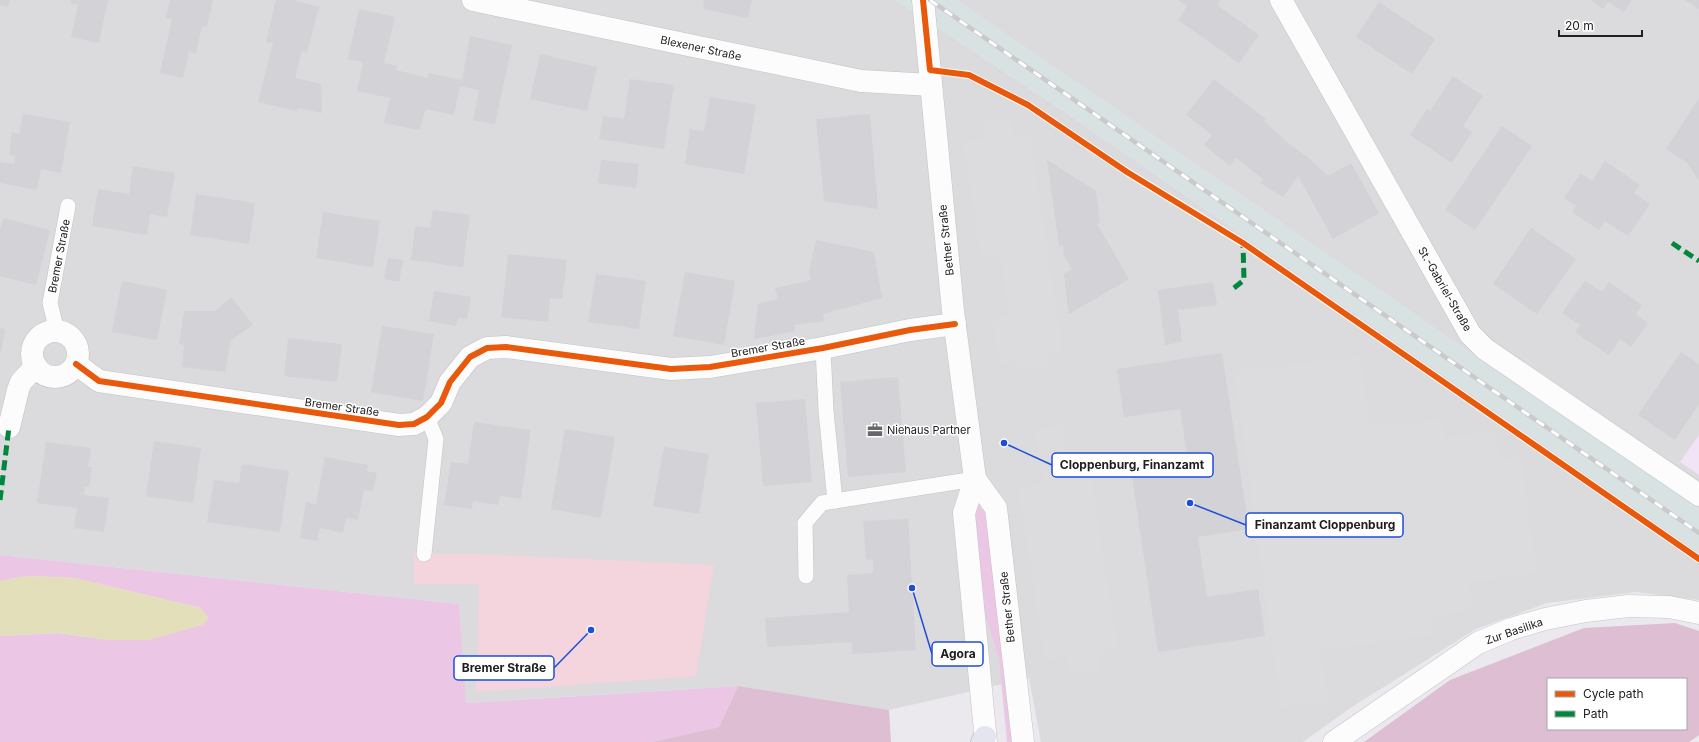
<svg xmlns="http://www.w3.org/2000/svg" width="1699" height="742" font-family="Inter,sans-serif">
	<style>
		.residential { fill: #dbdadd }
		.industrial { fill: #d9e2e3 }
		.education { fill: #f1e4f7 }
		.grass { fill: #ecc7e5 }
		.forest { fill: #ddbed2; fill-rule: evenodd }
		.park { fill: #f4d4dd }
		.parking { fill: #dcdbdd }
		.water { fill: #e3dfbb }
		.building { fill: #d3d2d7 }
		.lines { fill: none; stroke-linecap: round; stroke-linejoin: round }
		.service-casing { stroke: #c4c3c5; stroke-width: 16 }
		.minor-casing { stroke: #c4c3c5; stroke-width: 23 }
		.tertiary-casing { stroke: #c4c3c5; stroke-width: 23 }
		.trunk-casing { stroke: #9fb5c4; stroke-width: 23 }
		.service { stroke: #fcfcfc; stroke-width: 15 }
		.minor { stroke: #fcfcfc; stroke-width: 22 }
		.tertiary { stroke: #fcfcfc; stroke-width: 22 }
		.trunk { stroke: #e4e5ee; stroke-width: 22 }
		.rail-casing { stroke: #cbcacb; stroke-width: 4.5 }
		.rail { stroke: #fff; stroke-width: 3; stroke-dasharray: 9; stroke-linecap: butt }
		.quiet { stroke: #00873e; stroke-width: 5; stroke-dasharray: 10 5; stroke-linecap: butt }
		.cycleway-casing { stroke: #fff; stroke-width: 8 }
		.cycleway { stroke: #e8590c; stroke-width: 6 }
		.labels { text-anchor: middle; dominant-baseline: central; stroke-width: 3; stroke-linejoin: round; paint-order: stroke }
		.street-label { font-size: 11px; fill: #202020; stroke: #fff }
		.poi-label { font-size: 11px; fill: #202020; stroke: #fff; text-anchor: start }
		.leader { fill: none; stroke: #1d4ed8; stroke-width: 1.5 }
		.callout-dot { fill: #1d4ed8; stroke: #fff; stroke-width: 1.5 }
		.callout { fill: #fff; stroke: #1d4ed8; stroke-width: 1.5 }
		.callout-label { font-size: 12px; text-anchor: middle; font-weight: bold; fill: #202020 }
	</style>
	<rect width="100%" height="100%" fill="#ebe9ee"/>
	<g class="residential">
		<polygon points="0,0 896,0 1068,114 1699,552 1699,600 1636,592 1547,603 1476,629 1352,707 1303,742 1041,742 1029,678 889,710 738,686 465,703 459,604 0,555"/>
		<polygon points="957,0 1699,0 1699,509 958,1"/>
	</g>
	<polygon class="industrial" points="896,0 957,0 1699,509 1699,552 1068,114"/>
	<polygon class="education" points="1699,435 1699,475 1680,462"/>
	<g class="grass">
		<polygon points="978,501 988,504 1017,742 1007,742 999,659 981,601 972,511"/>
		<polygon points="0,555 459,604 466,703 738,686 719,727 652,742 0,742 0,636 58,633 109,640 149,640 201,608 74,578 28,576 0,581"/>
	</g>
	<g class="forest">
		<path d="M1675,623L1699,631V735L1689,742H1364L1450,680L1584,628ZM1548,679H1686V729H1548Z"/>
		<polygon points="738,686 889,710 891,742 652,742 719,727"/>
	</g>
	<polygon class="park" points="414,554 480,554 714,565 696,676 476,692 479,584 414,584"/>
	<g class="parking">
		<polygon points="1010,117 1013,137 1030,135 1063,352 1045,355 1047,365 1017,370 1015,361 999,364 992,319 1009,316 1000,255 981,258 963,142 983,139 980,122"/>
		<polygon points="1360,356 1371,427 1441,419 1445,438 1484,432 1494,434 1502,460 1521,457 1537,572 1468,583 1473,609 1430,617 1433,635 1320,650 1328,702 1281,708 1234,371"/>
		<polygon points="1062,426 1071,479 1091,475 1118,648 1098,651 1100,670 1070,674 1067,656 1045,660 1018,488 1043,484 1035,430"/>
	</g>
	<polygon class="water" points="28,576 74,578 134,592 201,608 209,618 202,625 149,640 109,640 58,633 0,636 0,581"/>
	<g class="building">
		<polygon points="0,0 10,0 8,7 0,5"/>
		<polygon points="71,0 108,0 99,43 71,37 78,5 70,3"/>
		<polygon points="170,0 213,0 207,27 202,26 196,53 189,52 183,78 160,73 172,19 166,18"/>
		<polygon points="276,0 294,0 319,7 307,52 302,51 295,78 321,84 322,113 298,108 297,111 258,102 273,43 266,42"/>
		<polygon points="704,0 752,0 748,18 703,9"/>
		<polygon points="1178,0 1221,0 1217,5 1259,35 1239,63 1178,20 1187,6"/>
		<polygon points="1590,0 1632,0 1624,12 1608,2 1603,9"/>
		<polygon points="1685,0 1699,0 1699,9"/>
		<polygon points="1379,2 1435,39 1412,74 1356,37"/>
		<polygon points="359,9 395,17 384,63 397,66 396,70 428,78 428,73 462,80 470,36 512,45 495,124 473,120 479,90 460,86 454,115 426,109 419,130 384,123 390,98 357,91 363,62 348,59"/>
		<polygon points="540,54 597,67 587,111 530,99"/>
		<polygon points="1453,76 1483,96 1463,126 1472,132 1452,163 1410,135 1427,109 1430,111"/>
		<polygon points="630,79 674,85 664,149 599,139 603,116 624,119"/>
		<polygon points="1214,79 1266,119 1264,121 1288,143 1310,159 1328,176 1351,163 1379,213 1333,239 1298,176 1283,197 1260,183 1263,179 1236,158 1230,166 1204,145 1212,135 1186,115"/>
		<polygon points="710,97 756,105 744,174 685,164 690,129 704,131"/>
		<polygon points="1699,98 1699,181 1687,163 1666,149"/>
		<polygon points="23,114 70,122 61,173 41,169 37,190 0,183 0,162 14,164 15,156 9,155 12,132 19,134"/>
		<polygon points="870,114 878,209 824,201 816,119"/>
		<polygon points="1502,126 1532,146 1475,230 1445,210"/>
		<polygon points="601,160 639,164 636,188 598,183"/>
		<polygon points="1047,160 1096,191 1100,222 1097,224 1129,279 1069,314 1064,274 1072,269 1064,256 1063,245 1059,246"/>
		<polygon points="1605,161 1640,185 1634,193 1650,204 1628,236 1605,221 1599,230 1572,212 1576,206 1564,198 1581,173 1592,181"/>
		<polygon points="133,166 175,173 167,217 150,214 147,235 92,226 98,189 129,194"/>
		<polygon points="196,194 255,203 249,244 190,235"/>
		<polygon points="433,210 470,215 463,267 411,260 415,226 430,228"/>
		<polygon points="323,212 380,221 373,267 316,258"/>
		<polygon points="3,218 50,230 36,285 0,276 0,230"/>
		<polygon points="1531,228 1576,259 1537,314 1493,284"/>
		<polygon points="816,240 874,252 882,298 823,314 824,321 794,325 795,331 754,339 758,304 778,299 775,288 811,280 809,271"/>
		<polygon points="508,254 567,260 562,299 550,298 548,322 501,317"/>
		<polygon points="388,258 403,260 399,282 384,279"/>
		<polygon points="685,272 735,281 724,345 673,336"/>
		<polygon points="596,274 646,281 639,329 588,322"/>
		<polygon points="122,281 167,290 157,340 112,332"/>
		<polygon points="1585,281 1602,292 1609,282 1642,305 1636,314 1648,323 1631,347 1620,339 1609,355 1575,332 1580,325 1562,313"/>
		<polygon points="1213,282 1217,305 1178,310 1182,342 1165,345 1158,290"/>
		<polygon points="434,291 471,297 467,319 458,318 456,326 429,321"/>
		<polygon points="231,297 253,325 231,340 225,372 182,367 184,345 179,344 184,311 215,311"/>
		<polygon points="382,326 434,334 423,401 371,392"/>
		<polygon points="0,328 5,329 1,353 0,353"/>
		<polygon points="288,338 342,344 337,382 284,376"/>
		<polygon points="1681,352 1699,364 1699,404 1675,440 1638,415"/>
		<polygon points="1222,353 1249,529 1198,537 1207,597 1258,589 1265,636 1158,652 1132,477 1189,468 1180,409 1124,417 1117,369"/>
		<polygon points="898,377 906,472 848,477 840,382"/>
		<polygon points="805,399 812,482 763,486 756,403"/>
		<polygon points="474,422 531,430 521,499 500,496 498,505 473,501 472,509 444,505 451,462 468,464"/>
		<polygon points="565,429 615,437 601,518 551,509"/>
		<polygon points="154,441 201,448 193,503 146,496"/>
		<polygon points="46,442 91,448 88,467 92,467 89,487 85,486 84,495 109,498 104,532 74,528 77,508 37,503"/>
		<polygon points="664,447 709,454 699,514 653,506"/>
		<polygon points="325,457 368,465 367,471 377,473 373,491 364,490 358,520 346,518 343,533 320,528 317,541 300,538 306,502 316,504"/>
		<polygon points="242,464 289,471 280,532 207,522 214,480 239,483"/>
		<polygon points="908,519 916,650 852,654 852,642 767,647 765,618 849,612 847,575 873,573 873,559 866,560 863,521"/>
	</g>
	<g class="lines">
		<g class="service-casing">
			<g id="service">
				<polyline points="57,331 50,303 68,206"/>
				<polyline points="823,348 826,411 835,501"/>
				<polyline points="424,554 436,439 427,417"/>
				<polyline points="806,576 805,523 822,503 975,479"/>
			</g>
		</g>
		<g class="minor-casing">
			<g id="minor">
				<polyline points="473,0 861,81 931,85"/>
				<polyline points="1281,0 1470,334 1485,349 1699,495"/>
				<circle cx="55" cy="354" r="23"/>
				<polyline points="76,364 99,381 399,425 414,424 427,417 441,403 450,382 470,357 487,348 506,347 671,369 710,367 823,348 910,330 955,324"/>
				<polyline points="9,427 18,390 21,382 36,366"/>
				<polyline points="1334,742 1478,643 1511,629 1545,619 1586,611 1628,606 1669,607 1699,613"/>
			</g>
		</g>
		<g class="tertiary-casing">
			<g id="tertiary">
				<polyline points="923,0 953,311 975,479 964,513 986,742"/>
				<polyline points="975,479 996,508 1023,742"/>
			</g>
		</g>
		<g class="trunk-casing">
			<polyline id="trunk" points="982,742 985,737"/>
		</g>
		<use href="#service" class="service"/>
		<use href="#minor" class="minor"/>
		<use href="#tertiary" class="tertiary"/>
		<use href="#trunk" class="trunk"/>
		<g class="rail-casing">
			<polyline id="rail" points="930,0 1699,533"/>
		</g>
		<use href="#rail" class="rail"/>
		<g class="quiet">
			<polyline points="1672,243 1699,261"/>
			<polyline points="1234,288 1244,280 1243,243"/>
			<polyline points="0,500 9,427"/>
		</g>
		<g class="cycleway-casing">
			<g id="cycleway">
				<polyline points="923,0 930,70 969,75 1028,105 1127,172 1243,243 1699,559"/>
				<polyline points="76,364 99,381 399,425 414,424 427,417 441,403 450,382 470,357 487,348 506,347 671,369 710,367 823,348 910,330 955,324"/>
			</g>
		</g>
		<use href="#cycleway" class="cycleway"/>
	</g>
	<defs>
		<g id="office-bare" transform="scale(1.2)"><path d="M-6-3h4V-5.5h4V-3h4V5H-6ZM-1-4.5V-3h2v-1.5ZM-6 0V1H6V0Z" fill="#676668" stroke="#fff" stroke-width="2.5" paint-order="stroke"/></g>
	</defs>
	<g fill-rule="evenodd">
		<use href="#office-bare" x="875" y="430"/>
	</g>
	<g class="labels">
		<g class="street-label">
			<text transform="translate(701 48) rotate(12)">Blexener Straße</text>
			<text transform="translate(946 240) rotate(-96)">Bether Straße</text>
			<text transform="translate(59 256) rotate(-79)">Bremer Straße</text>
			<text transform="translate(1445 289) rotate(60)">St.-Gabriel-Straße</text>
			<text transform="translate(768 347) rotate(-10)">Bremer Straße</text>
			<text transform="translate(342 407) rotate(8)">Bremer Straße</text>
			<text transform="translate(1007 607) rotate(-96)">Bether Straße</text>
			<text transform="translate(1514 631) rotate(-19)">Zur Basilika</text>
		</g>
		<g class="poi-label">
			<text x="887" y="430">Niehaus Partner</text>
		</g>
	</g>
	<path class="leader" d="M1004 443L1052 465M1190 503L1246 525M912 588L932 654M591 630L554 668"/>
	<g class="callout-dot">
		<circle cx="1004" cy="443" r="4"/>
		<circle cx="1190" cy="503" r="4"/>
		<circle cx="912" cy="588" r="4"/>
		<circle cx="591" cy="630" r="4"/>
	</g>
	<g class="callout">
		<rect x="1052" y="453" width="161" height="24" rx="4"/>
		<rect x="1246" y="513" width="157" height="24" rx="4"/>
		<rect x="932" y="642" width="51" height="24" rx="4"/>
		<rect x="454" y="656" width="100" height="24" rx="4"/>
	</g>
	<g class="callout-label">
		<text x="1132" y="469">Cloppenburg, Finanzamt</text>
		<text x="1325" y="529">Finanzamt Cloppenburg</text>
		<text x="958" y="658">Agora</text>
		<text x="504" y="672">Bremer Straße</text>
	</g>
	<rect x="1547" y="678" width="140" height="52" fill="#ffffff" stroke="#a6a6a6"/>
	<rect x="1555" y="691" width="20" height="6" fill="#e8590c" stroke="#a6a6a6"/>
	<text x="1583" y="698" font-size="12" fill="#202020">Cycle path</text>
	<rect x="1555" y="711" width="20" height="6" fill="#00873e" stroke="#a6a6a6"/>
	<text x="1583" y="718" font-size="12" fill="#202020">Path</text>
	<path d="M1559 30v6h83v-6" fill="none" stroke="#202020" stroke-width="2"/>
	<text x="1565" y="30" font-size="12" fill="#202020" stroke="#ffffff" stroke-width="3" paint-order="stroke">20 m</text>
</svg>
